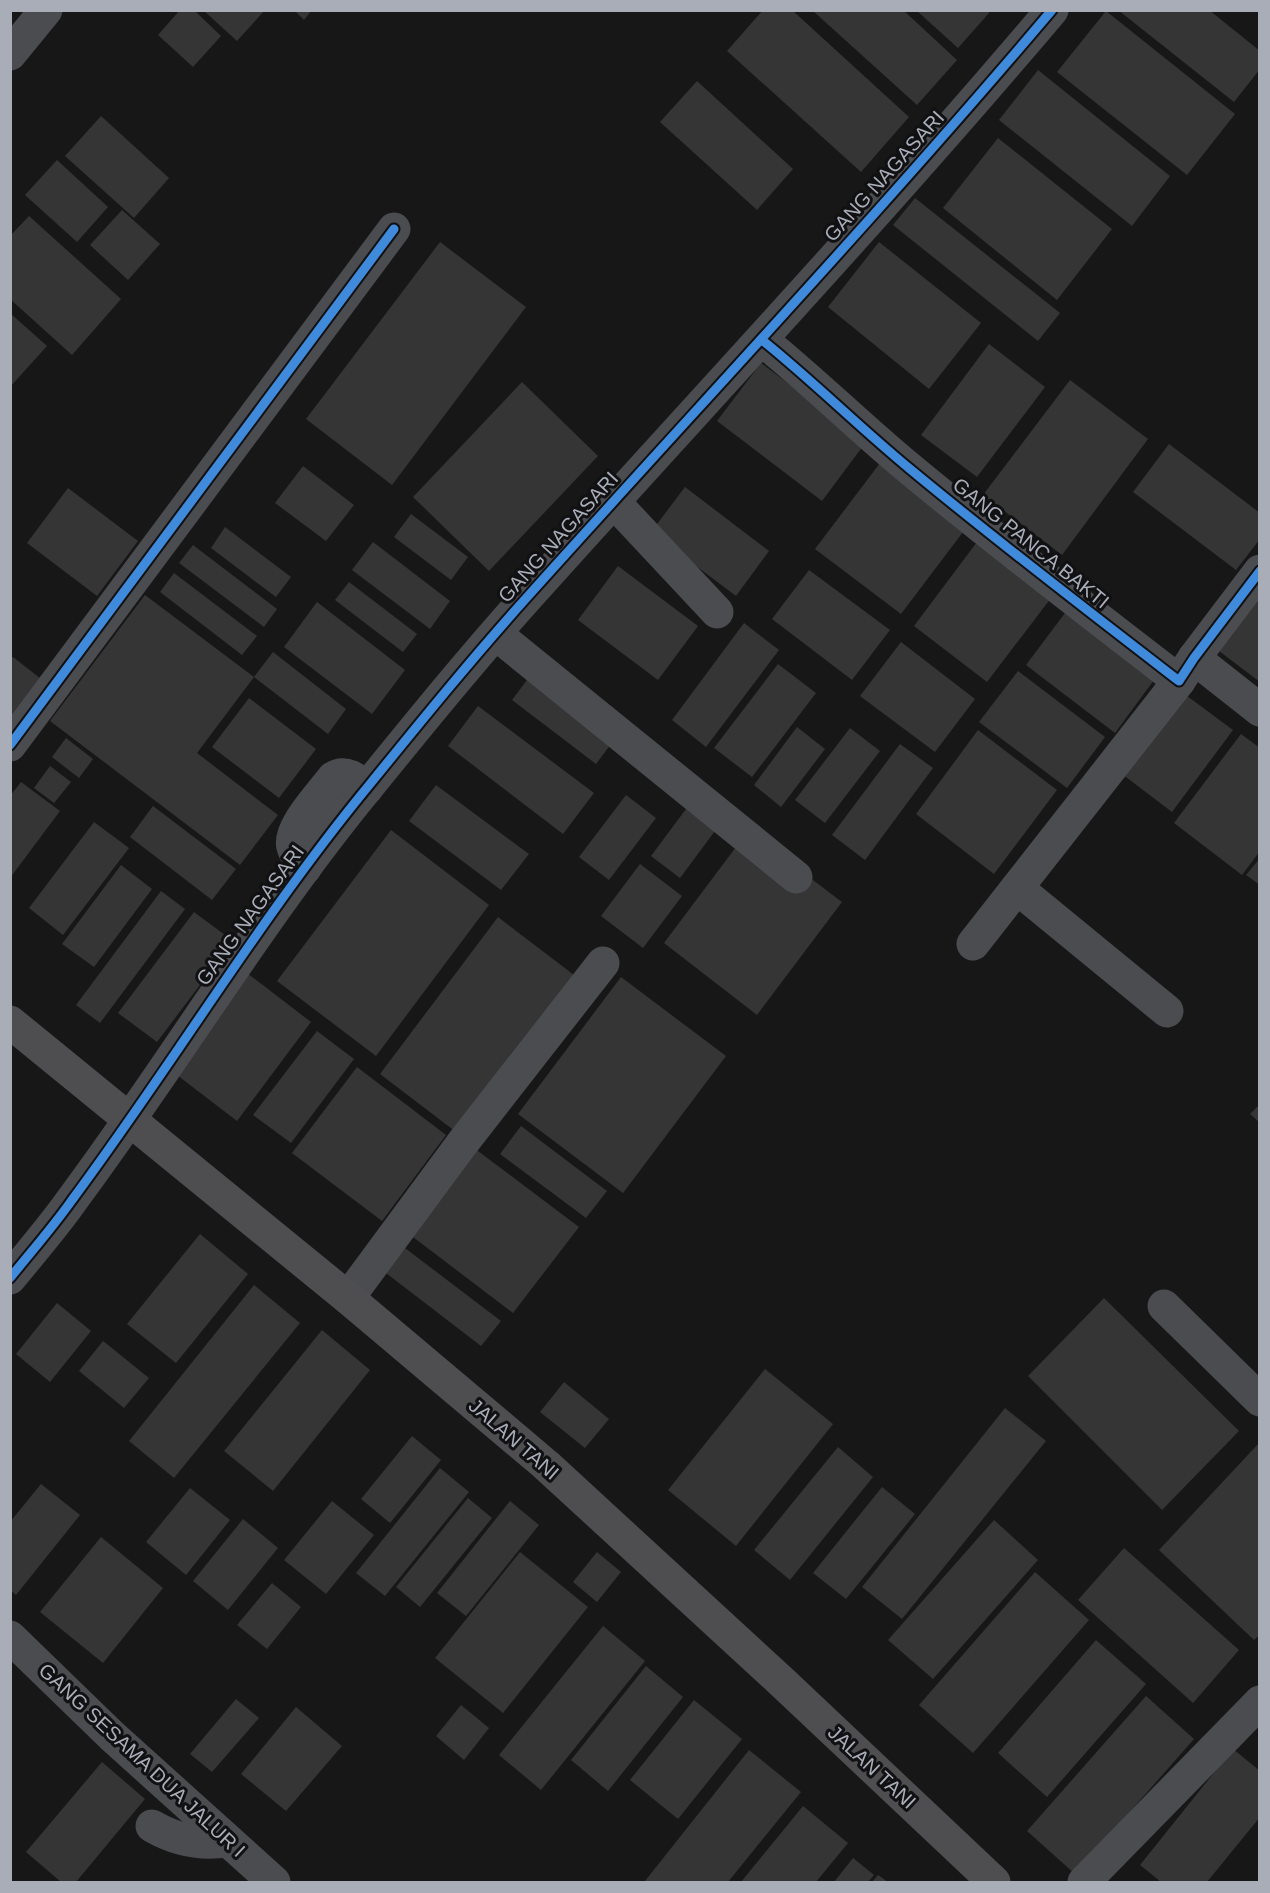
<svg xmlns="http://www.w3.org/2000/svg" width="1270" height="1893" font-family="Arial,sans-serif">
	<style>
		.building { fill: #353536 }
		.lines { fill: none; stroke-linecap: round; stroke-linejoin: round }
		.minor { stroke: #4b4c50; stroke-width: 33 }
		.highway { stroke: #4e4e51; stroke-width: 33 }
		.cycleway-casing { stroke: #111113; stroke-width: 13 }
		.cycleway { stroke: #408adc; stroke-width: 9 }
		.labels { text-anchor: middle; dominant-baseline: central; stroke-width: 6; stroke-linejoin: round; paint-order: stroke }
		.street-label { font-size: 20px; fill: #a8adb8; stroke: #111113 }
	</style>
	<rect width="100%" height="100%" fill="#171717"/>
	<g class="building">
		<polygon points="180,10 194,10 221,36 193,67 158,35"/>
		<polygon points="203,10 265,10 237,41"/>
		<polygon points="294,10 312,10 304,20"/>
		<polygon points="763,10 792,10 909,117 861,172 727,51"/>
		<polygon points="812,10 903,10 957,60 917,105"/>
		<polygon points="916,10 987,10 989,13 958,48"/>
		<polygon points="1118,10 1209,10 1260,51 1260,69 1234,102"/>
		<polygon points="1106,11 1235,114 1187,175 1057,72"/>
		<polygon points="1038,70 1170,176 1132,226 999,120"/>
		<polygon points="697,81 793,169 757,210 660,122"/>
		<polygon points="101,116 169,178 134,218 65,156"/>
		<polygon points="998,138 1112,229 1057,300 943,208"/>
		<polygon points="57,160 108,207 77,242 25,195"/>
		<polygon points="915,198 1060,313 1038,341 893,225"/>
		<polygon points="122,210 160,244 128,280 90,245"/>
		<polygon points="29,216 121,299 72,355 10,299 10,236"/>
		<polygon points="440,242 526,307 392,485 306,419"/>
		<polygon points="879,242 981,323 929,389 828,307"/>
		<polygon points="10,313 47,346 10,387"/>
		<polygon points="989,344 1045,387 977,477 921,435"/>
		<polygon points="761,363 866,442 822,501 717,421"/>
		<polygon points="1070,380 1148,439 1062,555 983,495"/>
		<polygon points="522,382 598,456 489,571 413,497"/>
		<polygon points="1169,444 1260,513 1260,539 1236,570 1133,492"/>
		<polygon points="880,463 966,528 901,614 815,549"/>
		<polygon points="303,466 354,505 326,541 275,503"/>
		<polygon points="685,487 769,551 736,596 651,532"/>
		<polygon points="68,488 138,541 97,596 27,543"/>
		<polygon points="411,514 468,557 451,580 394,537"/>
		<polygon points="225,527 291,577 276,597 211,548"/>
		<polygon points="373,542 450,601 430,629 352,570"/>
		<polygon points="977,542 1051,598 987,682 914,626"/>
		<polygon points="193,545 277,609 264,627 179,563"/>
		<polygon points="618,566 698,626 658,680 578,620"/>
		<polygon points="809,570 890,630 852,680 772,619"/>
		<polygon points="174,573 257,636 242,655 160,592"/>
		<polygon points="349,582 417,634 403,652 335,600"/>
		<polygon points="145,595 254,677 197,753 278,815 240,865 50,721"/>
		<polygon points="1260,597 1260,682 1219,651"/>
		<polygon points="317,602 405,670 372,714 284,647"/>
		<polygon points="1065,613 1154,680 1115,733 1026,665"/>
		<polygon points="744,623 779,650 706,747 672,720"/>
		<polygon points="901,642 975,699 935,752 860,696"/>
		<polygon points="273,652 346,709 328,734 254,677"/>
		<polygon points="13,657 45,682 10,727 10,660"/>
		<polygon points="778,664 816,693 752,777 714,748"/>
		<polygon points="1018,671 1105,737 1067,788 979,722"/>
		<polygon points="530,676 614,740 596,764 512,700"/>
		<polygon points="1179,690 1233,730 1172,812 1118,771"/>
		<polygon points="249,698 316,749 279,798 212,747"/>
		<polygon points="478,706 594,793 563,834 448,746"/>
		<polygon points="797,727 825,749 781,807 754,785"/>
		<polygon points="850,728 880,751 825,823 795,800"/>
		<polygon points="978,730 1057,790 994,874 916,814"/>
		<polygon points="1241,734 1260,748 1260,851 1242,875 1174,823"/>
		<polygon points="66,738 93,759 79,778 52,757"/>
		<polygon points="900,744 933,768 865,860 832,835"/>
		<polygon points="50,766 71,782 54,803 34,788"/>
		<polygon points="21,782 60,811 10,878 10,796"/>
		<polygon points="436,785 529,854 501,890 409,821"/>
		<polygon points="626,795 656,818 609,880 579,857"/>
		<polygon points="153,806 236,869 212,900 130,837"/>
		<polygon points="686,809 715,831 680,878 651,856"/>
		<polygon points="94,822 129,848 63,935 29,908"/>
		<polygon points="391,830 489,905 376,1056 277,981"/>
		<polygon points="748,831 842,902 757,1015 664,943"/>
		<polygon points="1260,858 1260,885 1246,875"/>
		<polygon points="640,864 682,896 643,948 601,916"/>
		<polygon points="121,865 152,889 94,967 62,944"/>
		<polygon points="161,891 185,909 100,1023 76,1005"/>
		<polygon points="194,912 233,941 157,1042 118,1013"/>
		<polygon points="498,917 574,975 456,1132 380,1074"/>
		<polygon points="247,973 311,1022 237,1121 173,1072"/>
		<polygon points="621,977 726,1056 623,1193 518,1114"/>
		<polygon points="317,1031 354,1059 291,1143 253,1115"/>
		<polygon points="357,1067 446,1135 382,1221 292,1153"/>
		<polygon points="1260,1104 1260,1123 1250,1114"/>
		<polygon points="521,1126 607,1191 586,1218 500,1154"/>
		<polygon points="474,1148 579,1227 513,1313 409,1234"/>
		<polygon points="200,1234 248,1274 176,1363 127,1324"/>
		<polygon points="405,1248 501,1321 481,1346 386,1273"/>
		<polygon points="254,1285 300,1323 174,1478 129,1441"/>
		<polygon points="1104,1298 1239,1431 1162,1510 1028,1376"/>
		<polygon points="57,1303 91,1331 50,1382 16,1354"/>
		<polygon points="322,1330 370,1370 273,1491 224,1451"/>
		<polygon points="103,1341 149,1378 124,1408 79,1371"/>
		<polygon points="765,1369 833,1424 736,1546 668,1490"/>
		<polygon points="564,1382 609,1419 585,1448 540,1412"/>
		<polygon points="1005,1408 1046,1441 902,1619 862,1587"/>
		<polygon points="412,1436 441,1460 390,1523 361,1499"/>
		<polygon points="1260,1442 1260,1635 1254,1640 1159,1550"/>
		<polygon points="838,1447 873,1477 790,1580 754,1550"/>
		<polygon points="440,1468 469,1492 385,1596 356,1573"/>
		<polygon points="41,1484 80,1515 16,1595 10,1590 10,1522"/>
		<polygon points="882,1487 915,1514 846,1599 813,1573"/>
		<polygon points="190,1488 230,1520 186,1575 146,1542"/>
		<polygon points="468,1498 492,1518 420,1607 396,1587"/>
		<polygon points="332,1501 374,1535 326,1594 284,1560"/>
		<polygon points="510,1501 539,1525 466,1616 437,1593"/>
		<polygon points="243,1519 278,1548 228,1610 193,1581"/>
		<polygon points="994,1520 1038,1560 933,1679 888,1640"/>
		<polygon points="101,1537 163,1588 103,1663 40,1612"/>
		<polygon points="1124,1548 1239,1650 1193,1703 1078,1600"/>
		<polygon points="520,1552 588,1607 503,1713 435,1658"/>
		<polygon points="597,1552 621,1572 597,1602 573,1582"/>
		<polygon points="1035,1572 1089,1620 973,1753 919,1705"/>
		<polygon points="272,1583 301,1607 267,1649 237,1625"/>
		<polygon points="603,1626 645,1661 541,1790 499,1755"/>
		<polygon points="1096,1640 1146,1684 1047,1797 998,1753"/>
		<polygon points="646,1666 683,1697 608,1791 571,1760"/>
		<polygon points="1146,1696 1194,1739 1075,1874 1027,1831"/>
		<polygon points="236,1699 259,1718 212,1772 190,1754"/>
		<polygon points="694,1700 742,1739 678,1819 630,1780"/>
		<polygon points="461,1705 489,1728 464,1760 436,1736"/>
		<polygon points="296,1707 342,1746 286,1811 241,1774"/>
		<polygon points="1233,1749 1260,1771 1260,1817 1207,1882 1161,1882 1140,1865"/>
		<polygon points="749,1750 801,1792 728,1882 647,1882 645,1881"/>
		<polygon points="102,1762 145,1799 76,1882 61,1882 26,1852"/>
		<polygon points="803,1806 848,1843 816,1882 741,1882"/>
		<polygon points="853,1858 874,1875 868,1882 834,1882"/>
		<polygon points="878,1875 888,1882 872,1882"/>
	</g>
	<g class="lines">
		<g class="minor">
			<polyline points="10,54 46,10"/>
			<path d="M762,340C813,381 859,427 910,469C998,542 1088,611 1179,681L1194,658L1260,571"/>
			<polyline points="614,502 717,612"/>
			<polyline points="496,634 796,877"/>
			<polyline points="1194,658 1260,710"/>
			<polyline points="10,745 394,229"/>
			<path d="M305,868C301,862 295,855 293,847C287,829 322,793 333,778C345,770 357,779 367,788"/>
			<polyline points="1017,888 1167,1011"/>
			<polyline points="973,944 1179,681"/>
			<path d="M10,1278C31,1252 53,1227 72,1200C174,1063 261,916 370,784C422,720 474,656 529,595C704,400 883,210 1052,10"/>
			<polyline points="348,1298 461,1145 603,963"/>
			<polyline points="1164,1306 1260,1400"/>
			<polyline points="10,1637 112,1736 274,1882"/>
			<path d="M152,1826C176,1840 199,1845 227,1841"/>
			<polyline points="1084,1882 1260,1702"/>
		</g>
		<polyline class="highway" points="10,1022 348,1298 546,1465 783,1683 994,1882"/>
		<g class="cycleway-casing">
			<g id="cycleway">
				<path d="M762,340C813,381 859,427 910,469C998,542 1088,611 1179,681L1194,658L1260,571"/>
				<polyline points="10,745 394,229"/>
				<path d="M10,1278C31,1252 53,1227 72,1200C174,1063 261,916 370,784C422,720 474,656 529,595C704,400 883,210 1052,10"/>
			</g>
		</g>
		<use href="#cycleway" class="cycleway"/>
	</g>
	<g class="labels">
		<g class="street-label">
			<text transform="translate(884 176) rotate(-48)">GANG NAGASARI</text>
			<text transform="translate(558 537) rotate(-48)">GANG NAGASARI</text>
			<text transform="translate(1031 543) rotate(39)">GANG PANCA BAKTI</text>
			<text transform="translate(250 915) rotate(-54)">GANG NAGASARI</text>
			<text transform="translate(514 1439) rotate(41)">JALAN TANI</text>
			<text transform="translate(142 1760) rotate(43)">GANG SESAMA DUA JALUR I</text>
			<text transform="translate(872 1767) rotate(43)">JALAN TANI</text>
		</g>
	</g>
	<rect width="1270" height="1893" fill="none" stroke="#a8adb8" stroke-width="24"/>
</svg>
